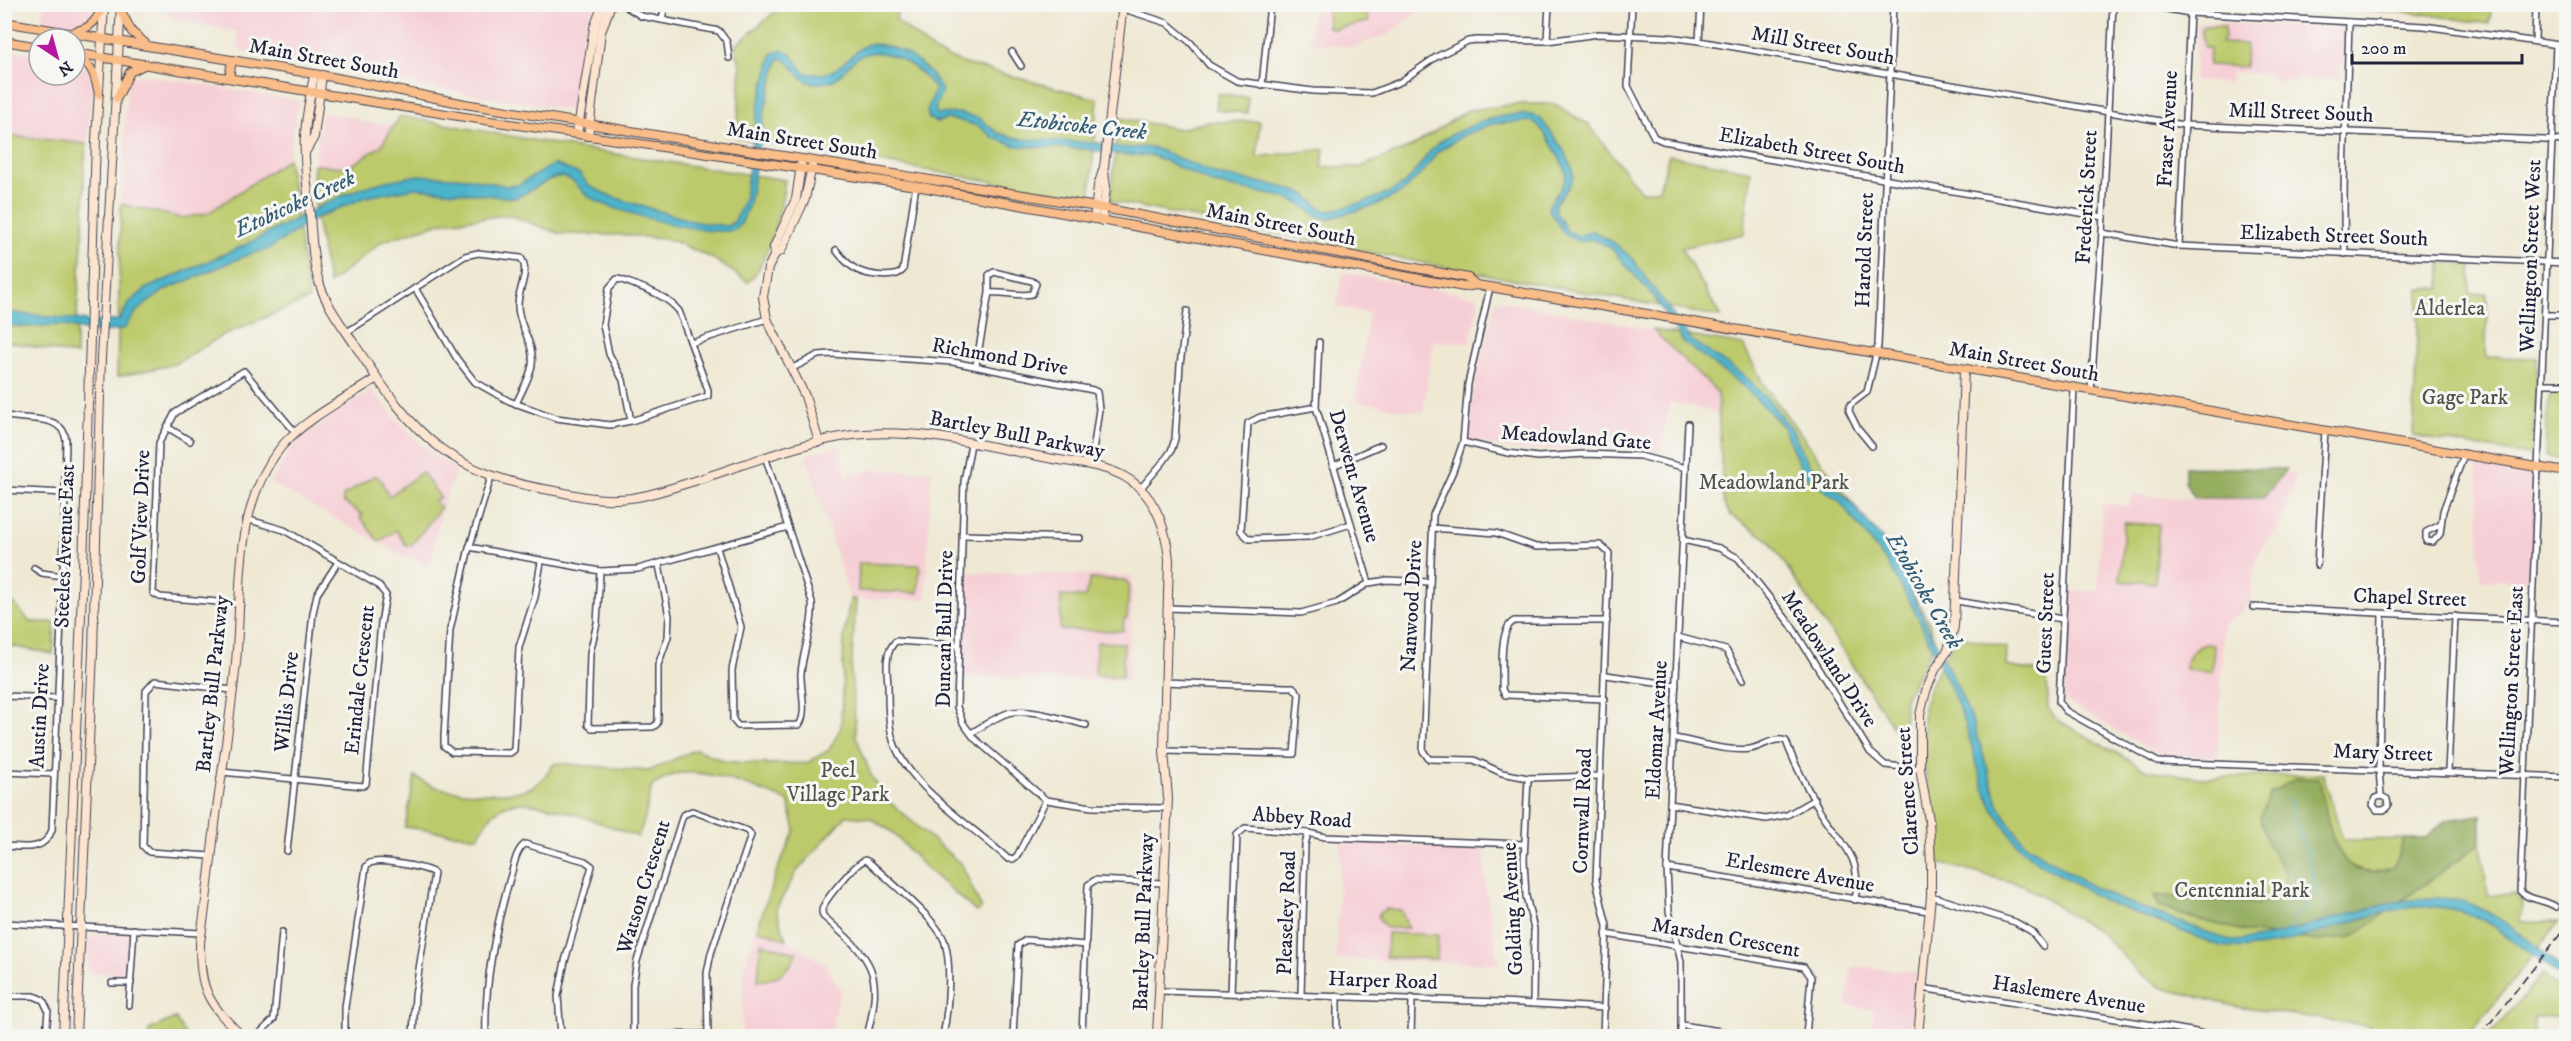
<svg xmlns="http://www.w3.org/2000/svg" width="2571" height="1041" font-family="'IM FELL DW Pica',serif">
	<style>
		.built { fill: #f6cfd6 }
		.green { fill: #bcca6c; stroke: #6f7654; stroke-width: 1.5 }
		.forest { fill: #95ae60; stroke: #5c684e; stroke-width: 1.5 }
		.water { fill: #4cb3ca; stroke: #376a82; stroke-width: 1.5 }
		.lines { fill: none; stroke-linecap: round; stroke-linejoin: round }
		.stream { stroke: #4cb3ca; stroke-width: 1.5 }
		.street-casing { stroke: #414052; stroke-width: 8 }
		.secondary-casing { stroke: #414052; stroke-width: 10 }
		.primary-casing { stroke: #414052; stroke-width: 10 }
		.street { stroke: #fff; stroke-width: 5 }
		.secondary { stroke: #fce5d0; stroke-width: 8 }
		.primary { stroke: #f8bd89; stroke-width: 8 }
		.rail { stroke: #22223b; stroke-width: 1.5; stroke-dasharray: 9 4.5; stroke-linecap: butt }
		.labels { text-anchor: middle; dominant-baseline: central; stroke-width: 6; stroke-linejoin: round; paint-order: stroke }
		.street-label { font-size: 21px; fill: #22223b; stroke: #f6f6f2 }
		.park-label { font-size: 21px; fill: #50544a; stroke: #f6f6f2 }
		.water-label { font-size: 22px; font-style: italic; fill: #335c74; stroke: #f6f6f2 }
	</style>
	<rect width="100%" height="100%" fill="#f6f6f2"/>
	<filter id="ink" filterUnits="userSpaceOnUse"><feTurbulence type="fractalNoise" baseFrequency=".0167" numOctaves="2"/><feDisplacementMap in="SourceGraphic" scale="12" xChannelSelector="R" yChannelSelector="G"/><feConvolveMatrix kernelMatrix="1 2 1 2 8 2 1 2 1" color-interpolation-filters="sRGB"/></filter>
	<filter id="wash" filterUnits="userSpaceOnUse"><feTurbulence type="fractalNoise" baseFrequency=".008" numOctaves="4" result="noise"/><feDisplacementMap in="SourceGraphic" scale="24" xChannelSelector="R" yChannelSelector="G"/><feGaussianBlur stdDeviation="1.35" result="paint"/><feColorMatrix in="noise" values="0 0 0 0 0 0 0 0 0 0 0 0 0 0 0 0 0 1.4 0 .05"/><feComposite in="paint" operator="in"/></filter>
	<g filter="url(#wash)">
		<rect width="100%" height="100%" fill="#efe9d4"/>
		<g class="built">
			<polygon points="44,5 94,5 93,16 80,26 42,20"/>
			<polygon points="163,5 594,5 583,34 572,110 423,86 239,50 238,32 173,19 167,14"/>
			<polygon points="1313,5 1447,5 1416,13 1391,33 1353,47 1310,43"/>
			<polygon points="2197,22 2344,28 2341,79 2272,80 2272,74 2231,72 2230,83 2194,81"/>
			<polygon points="4,49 39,54 39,75 75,75 75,60 88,69 93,83 87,144 5,135"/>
			<polygon points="140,74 299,101 288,159 208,213 182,218 121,204 127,88 131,79"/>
			<polygon points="322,113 359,118 360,122 394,125 381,146 349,167 314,165"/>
			<polygon points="1343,272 1477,297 1479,304 1470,343 1433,341 1423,413 1355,401 1369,313 1336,307"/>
			<polygon points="1496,300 1653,330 1717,392 1718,413 1670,402 1660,452 1600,447 1524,451 1466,440 1473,394"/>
			<polygon points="371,389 399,423 419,442 436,457 456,468 441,511 430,566 400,554 270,483 294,443"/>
			<polygon points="839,446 846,476 870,470 931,471 926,600 850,599 806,455"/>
			<polygon points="2477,457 2538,468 2533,581 2480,580"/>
			<polygon points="2219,466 2297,474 2279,526 2260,550 2253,577 2250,604 2223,626 2218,757 2157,754 2064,700 2070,591 2098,591 2102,504 2130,505 2132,495 2214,501"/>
			<polygon points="966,572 1133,576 1128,681 961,676"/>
			<polygon points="1341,843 1485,849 1485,884 1499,964 1336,959"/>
			<polygon points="757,929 786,939 826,965 841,991 829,1036 742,1036 743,970"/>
			<polygon points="97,933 130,934 127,975 86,972 88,940"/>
			<polygon points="1852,966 1916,972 1911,1036 1870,1036 1874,1010 1846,1005"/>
		</g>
		<g class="green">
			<polygon points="783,5 898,5 896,20 935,52 962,63 1098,99 1090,198 737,138 741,67 735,46"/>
			<polygon points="1327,5 1364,5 1369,22 1333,29 1328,27"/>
			<polygon points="2187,5 2491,4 2492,5 2489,24 2410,12"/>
			<polygon points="2203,26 2225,26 2225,36 2221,43 2246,44 2245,67 2209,65 2210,48 2204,47 2201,29"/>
			<polygon points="1218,94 1248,97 1247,113 1216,110"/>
			<polygon points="1518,104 1555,104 1589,125 1641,192 1659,189 1669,155 1751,171 1744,234 1681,248 1721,317 1459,270 1110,201 1119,118 1180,129 1206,122 1260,121 1257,157 1324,149 1322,167 1361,167 1413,146 1468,110"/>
			<path d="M400,116L577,148L785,180C782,206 767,267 748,282L712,258L671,240L628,235L561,234L509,215L444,222L383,241L329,284C321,246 311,204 314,165L349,167L381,146Z"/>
			<path d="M4,135L87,144C82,166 85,189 84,212C82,260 75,307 76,355L5,341Z"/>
			<polygon points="288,159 309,299 223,335 175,364 117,377 121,204 182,218 208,213"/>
			<polygon points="2441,263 2472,264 2470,293 2487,294 2486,357 2537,358 2534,445 2532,451 2528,455 2413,436 2419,289 2441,288"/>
			<polygon points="1653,330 1743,345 1764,385 1889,552 1930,624 1935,643 1905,698 1904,743 1769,540 1730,515 1724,504 1717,392"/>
			<path d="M2554,390L2566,391V461L2545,456C2546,440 2545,401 2554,390Z"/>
			<polygon points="422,472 440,497 434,502 441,507 411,546 406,545 396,530 379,542 360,517 363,515 343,502 343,496 375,475 381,480 389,496"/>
			<polygon points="2124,523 2159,525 2155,583 2120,581"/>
			<polygon points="859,563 920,565 918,593 858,591"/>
			<polygon points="1090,579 1125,580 1129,584 1127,618 1124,619 1123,631 1060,630 1061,596 1085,597"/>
			<polygon points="5,593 30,622 55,622 53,654 11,646 5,638"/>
			<path d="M850,599L856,600L851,672L856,736L871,775L886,799L962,865L981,908L976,912L923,865L891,831L870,818L846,816L797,871L776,909L786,939L757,929L777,870L795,830L788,801C755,789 718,771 682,773C672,773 661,781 652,786L644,821L638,837C611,827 534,795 508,805C492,810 485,823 478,837L405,827L415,777C422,781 429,785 436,787C458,793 502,796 524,790C538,787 547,773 555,763L649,771L696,749L724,761L761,764L807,763L829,750L841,727L844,636Z"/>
			<polygon points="1957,635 2007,648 2006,666 2047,673 2048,708 2057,720 2147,770 2202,778 2323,774 2343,840 2424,839 2447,820 2481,815 2481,843 2488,895 2515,894 2522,903 2520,922 2559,922 2468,1036 2370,1036 2370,1026 2237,1007 2162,988 2138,972 2102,934 2023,885 1938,863 1924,760 1923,708 1932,681"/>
			<polygon points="1097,642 1124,643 1122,677 1095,675"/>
			<path d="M2206,644L2214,645L2212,673L2185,669C2186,655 2193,648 2206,644Z"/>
			<polygon points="1386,909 1401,910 1408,928 1386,928 1378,917 1380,912"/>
			<polygon points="1387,933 1438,935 1437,959 1386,957"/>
			<path d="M761,943L797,953C788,972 778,979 758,981Z"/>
			<polygon points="2543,974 2561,991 2561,1016 2534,1017 2533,1036 2489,1036"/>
			<polygon points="175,1018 186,1036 148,1036 149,1030"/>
		</g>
		<g class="forest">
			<polygon points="2185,467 2286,469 2264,498 2195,498 2185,482"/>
			<path d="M2297,778L2319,779C2329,820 2333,892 2394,867L2404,839H2424L2447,820L2481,815V843L2352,937L2319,941L2252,933L2188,917L2159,906L2154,895L2257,904L2282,893L2286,873L2267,843L2260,818L2270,793Z"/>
		</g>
		<path class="water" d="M868,44C899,43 927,64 942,90L936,106V114L959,113L979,118L998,133L1021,139L1098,143L1125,148L1152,147L1218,175L1279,186L1305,194L1322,209L1328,211C1351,206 1388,197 1406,182C1416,173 1423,159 1432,149C1452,128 1511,107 1539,117C1549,129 1578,165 1572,180C1569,189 1560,197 1555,204V210L1567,231L1579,236L1593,231L1613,242L1632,258L1691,340L1747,378L1769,401L1792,430L1809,464L1848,499L1889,547L1959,690L1975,728L1998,803L2008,821L2024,843L2091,886L2116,898L2231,941C2299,940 2413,877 2473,905C2508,920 2537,947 2566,971V980L2492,925C2401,869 2316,960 2220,946L2104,901L2034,860L2019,847L1994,811L1983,786L1965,723L1952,691L1918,617L1888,564L1840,502L1803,473L1782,425L1744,387L1683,342L1654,297L1610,247L1591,239L1580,242L1564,234L1548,208C1553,194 1567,187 1566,172C1561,160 1543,125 1532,121L1492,124L1464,135L1437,152L1424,171L1401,193L1373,206L1328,219L1318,216L1299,203L1283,197L1214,184L1154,156L1125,155L1084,149L1016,146L994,138L978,126L961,121L947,119L937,122L929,119L927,111L935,90C922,68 881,40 856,59C840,70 843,82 820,83C795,85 796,60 779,58L765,109L749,204L742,222L735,230C708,237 615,212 591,198C579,191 573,174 557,177C544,180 529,193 515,198L416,188L366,197L316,218L267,250L250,254L165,290L137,311L124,329L98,333L61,325L24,327L5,325L4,312L98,322L119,320L130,302L147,288L247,244L330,201L361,188L386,181L418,175L469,178L507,186L518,185L554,164L580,174L589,186L613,197L696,222L727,226L734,222L744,200L758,107L772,54L782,50L791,54L805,73C840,80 842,57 868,44Z"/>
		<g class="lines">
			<path class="stream" d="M2288,797C2293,817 2319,876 2314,891C2309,906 2292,915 2289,931"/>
		</g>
	</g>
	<g filter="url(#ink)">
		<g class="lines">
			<g class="street-casing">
				<g id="street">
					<polyline points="622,4 641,16 719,31 727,42 729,58"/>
					<polyline points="1109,4 1167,23 1191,43 1209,65 1237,81 1313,91 1372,93 1400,82 1436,57 1468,41 1477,40 1547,41 1598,34 1668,37 1699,41 2184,125 2566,141"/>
					<polyline points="1632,4 1628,86 1654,137 1663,141 2103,217"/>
					<polyline points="2139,4 2190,13 2424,26 2566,46"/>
					<polyline points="662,20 665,4"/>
					<polyline points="1547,41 1549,4"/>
					<polyline points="1699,41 1701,4"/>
					<polyline points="2535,41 2536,4"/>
					<polyline points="1012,52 1021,66"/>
					<polyline points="1262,85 1270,4"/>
					<polyline points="2102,233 2179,246 2566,263"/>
					<polyline points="2179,246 2190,13"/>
					<path d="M836,250C842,258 849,265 857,270C868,275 895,280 903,270L916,185"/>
					<path d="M2345,254C2342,177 2347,99 2349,22"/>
					<polyline points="1490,287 1468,384 1463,442 1453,471 1433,515 1423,751 1429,759 1474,760 1502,773 1528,778 1600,776"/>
					<path d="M415,288L457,359L475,382L509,401L556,418L610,425L631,421L708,396V390L679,311C665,294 643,288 622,280L617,279L609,288L603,325L609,354L623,380L631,421"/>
					<polyline points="2545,315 2566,315"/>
					<path d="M347,332L465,256L478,253L521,258C531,272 517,290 518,307C519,328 535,343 532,365C530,378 521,392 516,404"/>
					<polyline points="1319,342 1316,407 1369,583"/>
					<polyline points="691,343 767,319"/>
					<path d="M976,365L989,293C1004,291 1018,297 1032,294L1036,284L1032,281L994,272L989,275V293"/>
					<polyline points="791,369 818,355 831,354 953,362 1093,390 1097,392 1099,409 1091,466"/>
					<polyline points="2543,384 2566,384"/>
					<polyline points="2074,388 2059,702 2066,711 2158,762 2566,777"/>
					<polyline points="2091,391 2103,217 2113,4"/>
					<polyline points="1316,407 1260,417 1248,423 1241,531 1249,539 1309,537 1351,524"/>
					<path d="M4,415C25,422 62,412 66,440L63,576L52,830C44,852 25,847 4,846"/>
					<polyline points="167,427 190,441"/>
					<polyline points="1463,442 1508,453 1538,457 1585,454 1640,456 1686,468"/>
					<polyline points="971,444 964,481 957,707 963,723 974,738 1046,800 1092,807 1167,808"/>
					<polyline points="1872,446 1858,429 1849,411 1850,405 1867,392 1878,346 1893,4"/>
					<polyline points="1333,466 1381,445"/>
					<polyline points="491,477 468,552 450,630 444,737 444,746 452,752 510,753 514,750 519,647 535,597 541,562"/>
					<polyline points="1140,489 1164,461 1171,451 1175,439 1180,365 1187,311"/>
					<polyline points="4,490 66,493"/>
					<polyline points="2440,525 2426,532 2426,541 2433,542 2440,534 2443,511 2464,455"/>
					<polyline points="1432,528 1496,533 1536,547 1600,545 1609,553 1596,880 1607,926 1603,1036"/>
					<polyline points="962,535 1080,538"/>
					<polyline points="1683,540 1719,548 1738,558 1791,625 1870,752 1885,765 1920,769"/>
					<polyline points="469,547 600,571 638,569 788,527"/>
					<path d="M717,548L741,627L732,670L733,720L738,726L799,725C808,713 800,688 801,673C803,649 814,626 812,602L766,459"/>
					<polyline points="2317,565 2325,430"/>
					<polyline points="34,568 42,573 63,576"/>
					<polyline points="600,571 597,623 590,653 588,725 592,728 653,727 657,724 658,720 658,665 668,637 669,616 659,565"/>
					<polyline points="1957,601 2062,619"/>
					<polyline points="241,604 160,597 153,593 159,443 175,413 244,371 295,432"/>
					<polyline points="2253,607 2566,622"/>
					<polyline points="1168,608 1301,613 1337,603 1369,583 1387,580 1429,582"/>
					<polyline points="1678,637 1726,650 1743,680"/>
					<path d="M958,645L896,641C884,652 887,670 888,685C888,703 888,722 893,740C907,786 973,826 1008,859H1013L1017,856L1046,800"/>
					<polyline points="1606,675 1676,685"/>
					<polyline points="4,696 57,698"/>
					<path d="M1605,699L1505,695L1502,689C1503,672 1498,629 1514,621H1607"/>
					<path d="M971,733C982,727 995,717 1008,713C1029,707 1065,720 1086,725"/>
					<path d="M1674,738C1698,742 1726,752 1750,749C1762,747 1775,736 1786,741C1793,761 1810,794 1821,812C1842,845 1863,856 1855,900"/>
					<polyline points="1164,751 1294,754 1299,694 1293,687 1285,687 1165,682"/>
					<polyline points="4,772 54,774"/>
					<polyline points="222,772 363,786 366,784 381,623 386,595 378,585 284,530 246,519"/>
					<polyline points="2448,772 2455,616"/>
					<polyline points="1528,778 1524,860 1526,896 1534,929 1533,1004"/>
					<polyline points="2381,796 2379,769 2382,614"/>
					<polygon points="2381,796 2387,799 2388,806 2384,810 2377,810 2373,805 2375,798"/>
					<polyline points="1670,804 1766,819 1787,815 1815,799"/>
					<polyline points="287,851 313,613 317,594 338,562"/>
					<polyline points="211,856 149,852 143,846 146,691 155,681 232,690"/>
					<polyline points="1667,868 1928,911"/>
					<polyline points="1931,896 2015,922 2031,931 2043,946"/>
					<path d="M2556,907C2544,899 2527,900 2520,891L2556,45"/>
					<polyline points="4,923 201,933"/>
					<polyline points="1606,934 1804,967 1811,977 1806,1036"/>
					<polyline points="112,983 131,983"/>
					<polyline points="1921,988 2191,1031 2211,1036"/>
					<polyline points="1160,991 1501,1002 1605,1008"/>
					<polyline points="1231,993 1237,835 1245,828 1308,833 1325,837 1524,844"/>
					<polyline points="1301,995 1305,845 1308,833"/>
					<polyline points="4,996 34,996 43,1000 48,1010 46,1036"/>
					<polyline points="129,1005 134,929"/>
					<polyline points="1682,1025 1751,1036"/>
					<polyline points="257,1036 274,1019 282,932"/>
					<path d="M345,1036V1007L366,867C369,863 369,863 374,862C385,860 425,867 434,873L415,995L413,1036"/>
					<path d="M486,1036C484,982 495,929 510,878C514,867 515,851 525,844L585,861L592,866L565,961L558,996L561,1036"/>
					<polyline points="606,1036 708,1034"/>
					<polyline points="633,1036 633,985 637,961 683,815 692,811 748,831 751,835 711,953 707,973 708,1036"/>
					<path d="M867,1036C884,970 873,960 823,916C822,912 821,911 823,907C827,897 856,863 865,860L869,862C887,879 939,921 945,943C952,967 948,1012 943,1036"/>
					<polyline points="1013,1036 1018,945 1026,940 1086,945"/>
					<polyline points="1082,1036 1088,885 1095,880 1163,883"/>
					<polyline points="1337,1036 1337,996"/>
					<polyline points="1411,1036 1412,998"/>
					<polyline points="1681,1036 1681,962 1669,911 1667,868 1688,424"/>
				</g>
			</g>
			<g class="secondary-casing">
				<g id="secondary">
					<path d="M314,74C311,94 306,115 305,135C303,161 308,188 310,215C312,237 312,260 319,282C326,306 345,329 359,351C415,437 450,474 555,491C575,495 596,500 616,499C641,499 664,490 688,483C739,467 800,442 853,435C918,427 984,446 1048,458C1072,463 1103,464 1125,477C1155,494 1166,528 1169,560L1165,697L1164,751L1168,798L1157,1036"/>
					<polyline points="577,134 594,28 603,4"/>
					<polyline points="588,136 601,32 611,4"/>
					<polyline points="306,151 314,137 322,75"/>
					<polyline points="802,159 796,199 774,247 775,254 768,268 763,297 767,319 805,396 819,442"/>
					<polyline points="1094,219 1098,186 1104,167 1123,4"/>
					<polyline points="1102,221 1106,187 1104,172"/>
					<polyline points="775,254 781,251 805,199 812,166"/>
					<polyline points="63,1036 83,569 96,140 104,6"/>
					<polyline points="76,1036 93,652 101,358 121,4"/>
					<path d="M242,1036C207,1002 200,991 200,942C207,900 211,858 216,816C223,764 231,713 236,662C243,589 232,509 281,447C302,421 348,397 377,378"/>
					<polyline points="1918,1036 1931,896 1931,866 1929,820 1920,769 1920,715 1926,691 1935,670 1948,650 1954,627 1964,370"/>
				</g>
			</g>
			<g class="primary-casing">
				<g id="primary">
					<polyline points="120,9 132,32 145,43"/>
					<polyline points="4,22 332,77 465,104 1103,208 1468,278 1476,285"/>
					<path d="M75,31C91,29 98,19 103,4"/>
					<polyline points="4,41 39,47"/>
					<polyline points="75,53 452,115 916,186 1464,287 1476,285 1490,287 2566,472"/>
					<path d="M75,56C93,64 95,76 99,94"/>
					<polyline points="229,78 232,60"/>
					<polyline points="117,98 130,72 146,64"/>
				</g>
			</g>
			<use href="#street" class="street"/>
			<use href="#secondary" class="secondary"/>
			<use href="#primary" class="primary"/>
			<polyline class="rail" points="2480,1036 2566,927"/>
		</g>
	</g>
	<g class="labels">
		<g class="street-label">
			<text transform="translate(1823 46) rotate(10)">Mill Street South</text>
			<text transform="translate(324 59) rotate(10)">Main Street South</text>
			<text transform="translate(2301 113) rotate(2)">Mill Street South</text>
			<text transform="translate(2168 129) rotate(-87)">Fraser Avenue</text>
			<text transform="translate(802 141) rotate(9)">Main Street South</text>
			<text transform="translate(1812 151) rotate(10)">Elizabeth Street South</text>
			<text transform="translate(2087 197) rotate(-87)">Frederick Street</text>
			<text transform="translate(1281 225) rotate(11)">Main Street South</text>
			<text transform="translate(2334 236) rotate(2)">Elizabeth Street South</text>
			<text transform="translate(1865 250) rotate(-88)">Harold Street</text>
			<text transform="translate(2531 256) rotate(-88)">Wellington Street West</text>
			<text transform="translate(1000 357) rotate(10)">Richmond Drive</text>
			<text transform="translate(2024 362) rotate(10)">Main Street South</text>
			<text transform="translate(1017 435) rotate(11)">Bartley Bull Parkway</text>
			<text transform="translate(1576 438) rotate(4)">Meadowland Gate</text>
			<text transform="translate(1354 476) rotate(74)">Derwent Avenue</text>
			<text transform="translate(141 517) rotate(-88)">Golf View Drive</text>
			<text transform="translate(65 546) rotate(-88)">Steeles Avenue East</text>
			<text transform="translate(2410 598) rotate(2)">Chapel Street</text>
			<text transform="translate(1412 606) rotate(-87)">Nanwood Drive</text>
			<text transform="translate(2046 623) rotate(-88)">Guest Street</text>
			<text transform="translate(945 629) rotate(-89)">Duncan Bull Drive</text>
			<text transform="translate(1829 659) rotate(57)">Meadowland Drive</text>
			<text transform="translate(360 680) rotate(-84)">Erindale Crescent</text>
			<text transform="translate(2512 681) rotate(-87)">Wellington Street East</text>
			<text transform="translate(213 684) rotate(-84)">Bartley Bull Parkway</text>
			<text transform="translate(287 702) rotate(-84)">Willis Drive</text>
			<text transform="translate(40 716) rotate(-87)">Austin Drive</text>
			<text transform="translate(1657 730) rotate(-87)">Eldomar Avenue</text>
			<text transform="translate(2383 753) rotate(2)">Mary Street</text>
			<text transform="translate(1908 791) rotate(-94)">Clarence Street</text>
			<text transform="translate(1583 811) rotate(-88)">Cornwall Road</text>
			<text transform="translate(1302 818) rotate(4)">Abbey Road</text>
			<text transform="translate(1800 873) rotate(10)">Erlesmere Avenue</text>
			<text transform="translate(644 887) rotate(-73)">Watson Crescent</text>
			<text transform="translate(1513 909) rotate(-93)">Golding Avenue</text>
			<text transform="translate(1287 913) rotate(-88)">Pleaseley Road</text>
			<text transform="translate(1144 922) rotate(-88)">Bartley Bull Parkway</text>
			<text transform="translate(1726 938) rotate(10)">Marsden Crescent</text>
			<text transform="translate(1383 981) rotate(2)">Harper Road</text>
			<text transform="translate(2069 995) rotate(9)">Haslemere Avenue</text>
		</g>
		<g class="park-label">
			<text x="2450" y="309">Alderlea</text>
			<text x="2465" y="398">Gage Park</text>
			<text x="1774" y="483">Meadowland Park</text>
			<text x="838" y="771">Peel<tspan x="838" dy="24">Village Park</tspan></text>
			<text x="2242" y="891">Centennial Park</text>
		</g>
		<g class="water-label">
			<text transform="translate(1082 126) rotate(6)">Etobicoke Creek</text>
			<text transform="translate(295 204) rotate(-25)">Etobicoke Creek</text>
			<text transform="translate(1924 591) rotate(60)">Etobicoke Creek</text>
		</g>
	</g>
	<rect width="2571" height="1041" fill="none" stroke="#f6f6f2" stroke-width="24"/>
	<g transform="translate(57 57) rotate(144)"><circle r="28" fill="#f6f6f2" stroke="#a1a1a9" stroke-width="1.5"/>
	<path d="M0-4.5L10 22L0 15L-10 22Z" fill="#b5179e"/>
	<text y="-9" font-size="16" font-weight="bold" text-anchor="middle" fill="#22223b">N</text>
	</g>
	<path d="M2352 54v9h170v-9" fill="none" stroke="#22223b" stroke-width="3"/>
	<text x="2361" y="54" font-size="18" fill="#22223b" stroke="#f6f6f2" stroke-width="4.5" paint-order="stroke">200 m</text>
</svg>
